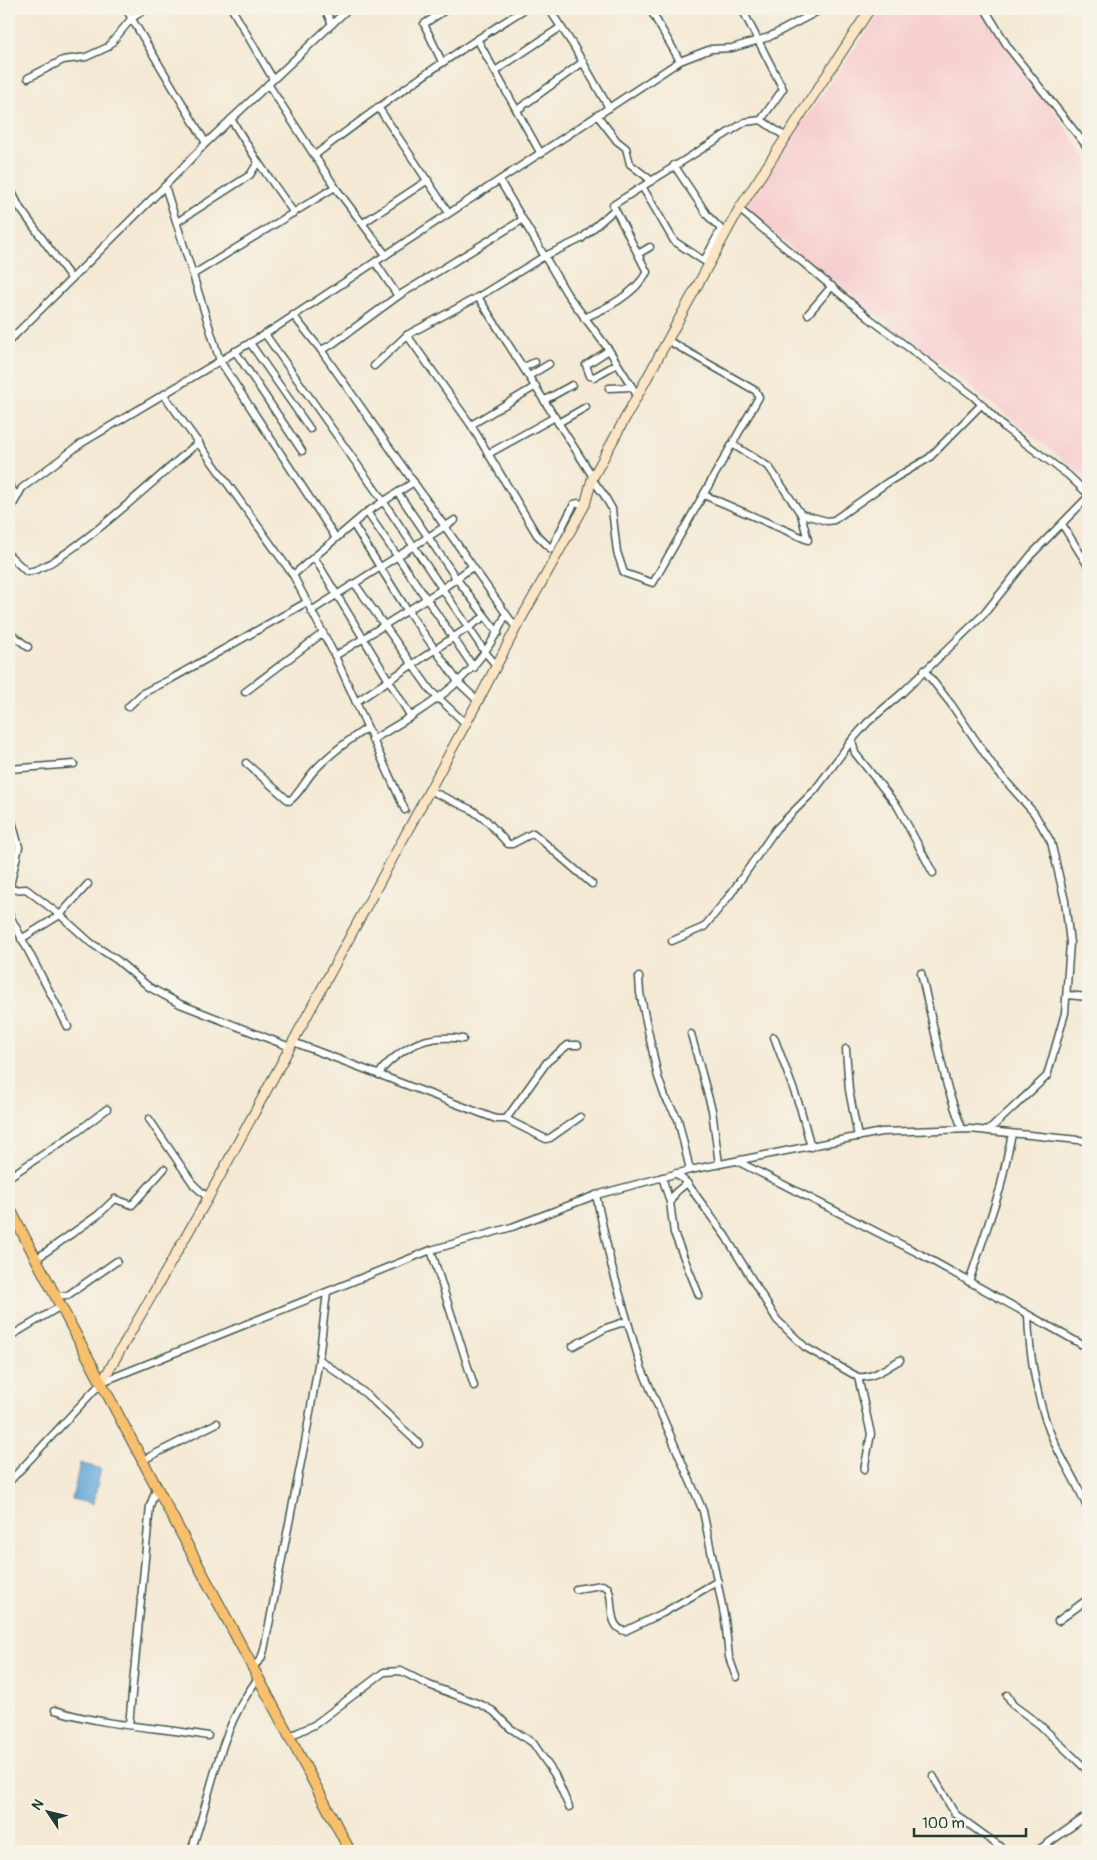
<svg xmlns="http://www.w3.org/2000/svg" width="1097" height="1860" font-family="Pangolin,sans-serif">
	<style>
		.built { fill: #f7cfd0 }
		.water { fill: #64a5d7; stroke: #427186 }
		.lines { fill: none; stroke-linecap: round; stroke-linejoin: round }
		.street-casing { stroke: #3f574c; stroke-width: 9 }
		.secondary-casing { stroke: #3f574c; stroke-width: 11 }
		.primary-casing { stroke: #3f574c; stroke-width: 12 }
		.street { stroke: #fff; stroke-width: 6 }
		.secondary { stroke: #fce5c4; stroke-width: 9 }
		.primary { stroke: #f8bf6c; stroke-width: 10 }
	</style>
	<rect width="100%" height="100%" fill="#f7f3e8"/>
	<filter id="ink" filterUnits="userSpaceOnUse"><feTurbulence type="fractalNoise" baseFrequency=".02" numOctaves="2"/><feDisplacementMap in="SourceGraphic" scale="10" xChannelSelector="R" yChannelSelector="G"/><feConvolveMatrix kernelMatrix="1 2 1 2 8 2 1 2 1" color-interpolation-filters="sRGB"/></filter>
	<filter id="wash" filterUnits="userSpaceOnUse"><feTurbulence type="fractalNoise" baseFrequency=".0096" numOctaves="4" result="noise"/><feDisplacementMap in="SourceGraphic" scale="20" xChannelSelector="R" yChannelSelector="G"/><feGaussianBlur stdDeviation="1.12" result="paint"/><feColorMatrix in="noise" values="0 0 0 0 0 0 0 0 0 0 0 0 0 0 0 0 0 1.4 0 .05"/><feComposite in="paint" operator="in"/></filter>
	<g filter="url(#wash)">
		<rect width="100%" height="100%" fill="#f4e9d4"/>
		<polygon class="built" points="883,9 983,9 1088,160 1088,479 741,208"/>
		<polygon class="water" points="80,1463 101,1469 93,1504 72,1499"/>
	</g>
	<g filter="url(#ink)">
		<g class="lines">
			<g class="street-casing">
				<g id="street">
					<polyline points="232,9 273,79"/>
					<polyline points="325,9 332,24"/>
					<polyline points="549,9 573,45 609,108"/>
					<polyline points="650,9 680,61"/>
					<polyline points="742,9 783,89 761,120"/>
					<polyline points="985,9 1008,47 1088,148"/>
					<polyline points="477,39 541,154"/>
					<polyline points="442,62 424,24 447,9"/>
					<polyline points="495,71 561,27"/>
					<polyline points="28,78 63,60 86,57 108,47 131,19 145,9"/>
					<polyline points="268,84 335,187 386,255"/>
					<polyline points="378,107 449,213"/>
					<polyline points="517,110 583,62"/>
					<polyline points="597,115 617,141 626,148 630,164 652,181"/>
					<polyline points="231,119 258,162 294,213"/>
					<polyline points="206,143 348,9"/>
					<path d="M315,155C383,103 452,54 525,9"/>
					<polyline points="500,181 567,294 609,350 637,395"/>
					<polyline points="165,186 220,361 336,538"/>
					<polyline points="643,188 674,241 704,261 721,229 708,216 674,165"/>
					<polyline points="12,192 20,208 71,278"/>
					<polyline points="739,209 869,318 973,396 1006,429 1068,475 1088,494"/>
					<polyline points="177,222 250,175 258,162"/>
					<polyline points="363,223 428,180"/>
					<polyline points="638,254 650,247"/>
					<polyline points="375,262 398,296"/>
					<polyline points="194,274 335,187"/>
					<polyline points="478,297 593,477"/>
					<polyline points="808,314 832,286"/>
					<polyline points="293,315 321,350 516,628"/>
					<path d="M584,318C607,308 634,295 647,272L613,205L745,122L761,120L786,137"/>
					<polyline points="265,334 383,501 485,652 496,665"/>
					<polyline points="407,335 471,425 537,535 551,549 574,504 578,503 585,505"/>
					<polyline points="9,341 165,186 206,143 126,9"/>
					<polyline points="250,343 310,429"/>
					<polyline points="321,350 331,345 398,296 522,220"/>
					<polyline points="609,350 586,365 590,376 594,377 617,364"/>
					<polyline points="235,351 302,451"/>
					<polyline points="374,366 407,335 478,297 543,257 581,239 614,210"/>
					<polyline points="524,367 535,362"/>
					<polyline points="529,376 549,364"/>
					<polyline points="609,388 632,387"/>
					<polyline points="164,395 293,575 335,656 405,810"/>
					<polyline points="545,400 572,385"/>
					<polyline points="558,423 586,407"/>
					<polyline points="471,425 536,386"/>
					<polyline points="488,454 555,417"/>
					<polyline points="592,479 604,495 612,509 617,552 624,573 653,583 759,397 756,391 667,340"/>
					<polyline points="9,485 16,495"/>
					<polyline points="398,493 456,578 498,633"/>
					<polyline points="704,495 808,540 801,514 769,467 732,444"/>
					<polyline points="9,512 22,488 82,443 275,328 680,61 711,49 732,48 769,37 822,9"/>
					<polyline points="367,512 474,668"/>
					<polyline points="801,514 827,521 834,520 888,482 929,458 982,404"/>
					<polyline points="353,524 407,610 459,683 478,701"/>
					<polyline points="1062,524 1088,566"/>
					<path d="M9,555L27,572C61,570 167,468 199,442"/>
					<polyline points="314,557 411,717"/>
					<polyline points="293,575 367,512 414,482"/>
					<polyline points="355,584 431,691 465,723"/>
					<polyline points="311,611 455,520"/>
					<polyline points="9,632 28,647"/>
					<polyline points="335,656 442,589 472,567"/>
					<polyline points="924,670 951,704 996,770 1034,813 1051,842 1065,901 1070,943 1065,1013 1047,1076 988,1131"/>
					<polyline points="245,692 323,633"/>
					<polyline points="356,702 484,617"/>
					<polyline points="128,707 143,693 171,679 307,602"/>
					<path d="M372,740C429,706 478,679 505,616"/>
					<path d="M246,763L289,801C300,794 305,780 314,771C329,754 349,740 367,728"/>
					<polyline points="9,769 74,764"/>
					<polyline points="429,790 472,810 487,821 508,844 512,844 533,833 592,884"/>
					<polyline points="9,810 19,847 9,890"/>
					<polyline points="933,873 898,807 855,753 852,740 868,722 901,694 984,614 1031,555 1088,497"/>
					<polyline points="9,890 26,889 60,915 91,943 117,960 149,987 180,1004 290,1047"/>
					<polyline points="9,914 68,1027"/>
					<polyline points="21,939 60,915 88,884"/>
					<polyline points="672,941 704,927 730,895 776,829 815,790 852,740"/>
					<polyline points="921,973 947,1086 962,1129"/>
					<polyline points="639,977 640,993 658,1077 665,1097 678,1119 690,1170"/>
					<polyline points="1067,995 1088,997"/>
					<polyline points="691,1034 712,1110 719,1164"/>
					<polyline points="774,1037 800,1107 811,1147"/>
					<polyline points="293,1042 496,1119 506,1119 546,1139 550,1138 580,1117"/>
					<polyline points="846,1049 849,1090 858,1137"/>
					<path d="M379,1075C382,1067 389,1062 395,1057C416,1040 436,1035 463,1039"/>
					<polyline points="149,1119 194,1185 208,1198"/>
					<polyline points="506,1119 547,1062 568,1045 578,1045"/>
					<polyline points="737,1161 920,1254 1088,1348"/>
					<path d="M676,1173L687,1183L726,1237L777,1320L805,1347L858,1377C873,1379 887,1367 900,1360"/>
					<polyline points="9,1177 77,1132 107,1109"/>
					<polyline points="662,1177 670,1202 674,1233 699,1295"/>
					<polyline points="596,1195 611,1264 641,1367 703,1511 725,1620 729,1657 736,1677"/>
					<polyline points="670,1202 676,1192 687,1183"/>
					<polyline points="431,1250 474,1386"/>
					<polyline points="36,1259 98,1215 115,1199 132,1205 164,1169"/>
					<polyline points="969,1282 1000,1189 1012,1134"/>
					<polyline points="56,1296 68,1295 117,1261"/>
					<path d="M1028,1315C1029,1355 1038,1408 1055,1444C1066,1467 1079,1486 1088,1510"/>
					<polyline points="9,1337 61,1306"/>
					<polyline points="573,1346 606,1328 627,1321"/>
					<polyline points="319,1359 366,1394 419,1444"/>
					<polyline points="858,1377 871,1434 864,1470"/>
					<polyline points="141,1461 217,1423"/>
					<polyline points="9,1482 102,1382 431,1250 512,1227 596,1195 690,1170 881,1132 970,1129 1088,1141"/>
					<path d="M576,1589L602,1585L608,1588C614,1600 607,1628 625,1631L663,1613L718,1581"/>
					<polyline points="1058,1621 1088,1599"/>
					<polyline points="252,1668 261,1659 264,1650 305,1442 319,1359 327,1292"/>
					<polyline points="1007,1695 1013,1705 1040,1725 1088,1771"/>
					<path d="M55,1710C105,1726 157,1727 208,1736"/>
					<polyline points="129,1725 150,1506 156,1489"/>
					<polyline points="290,1736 314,1725 384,1672 401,1671 429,1685 482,1705 493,1711 510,1728 533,1743 555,1775 569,1807"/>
					<polyline points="933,1776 955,1814 1006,1851"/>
					<path d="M191,1851C213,1790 218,1730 259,1677"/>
					<polyline points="1037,1851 1088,1815"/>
				</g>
			</g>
			<g class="secondary-casing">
				<polyline id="secondary" points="102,1382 208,1198 478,701 516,628 585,505 592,479 739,209 870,9"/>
			</g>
			<g class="primary-casing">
				<path id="primary" d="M9,1207C121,1423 237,1636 350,1851"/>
			</g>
			<use href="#street" class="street"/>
			<use href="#secondary" class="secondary"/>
			<use href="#primary" class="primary"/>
		</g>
	</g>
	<rect width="1097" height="1860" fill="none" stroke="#f7f3e8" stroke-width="30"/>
	<g transform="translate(48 1812) rotate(305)" stroke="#f7f3e8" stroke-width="4" paint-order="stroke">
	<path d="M0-4L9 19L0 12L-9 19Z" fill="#1f3d34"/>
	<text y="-8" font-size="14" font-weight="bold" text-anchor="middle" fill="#1f3d34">N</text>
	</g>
	<path d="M914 1828v8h112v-8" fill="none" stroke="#1f3d34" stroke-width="2.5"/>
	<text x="922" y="1828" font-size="15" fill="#1f3d34" stroke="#f7f3e8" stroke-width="4" paint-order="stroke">100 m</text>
</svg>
